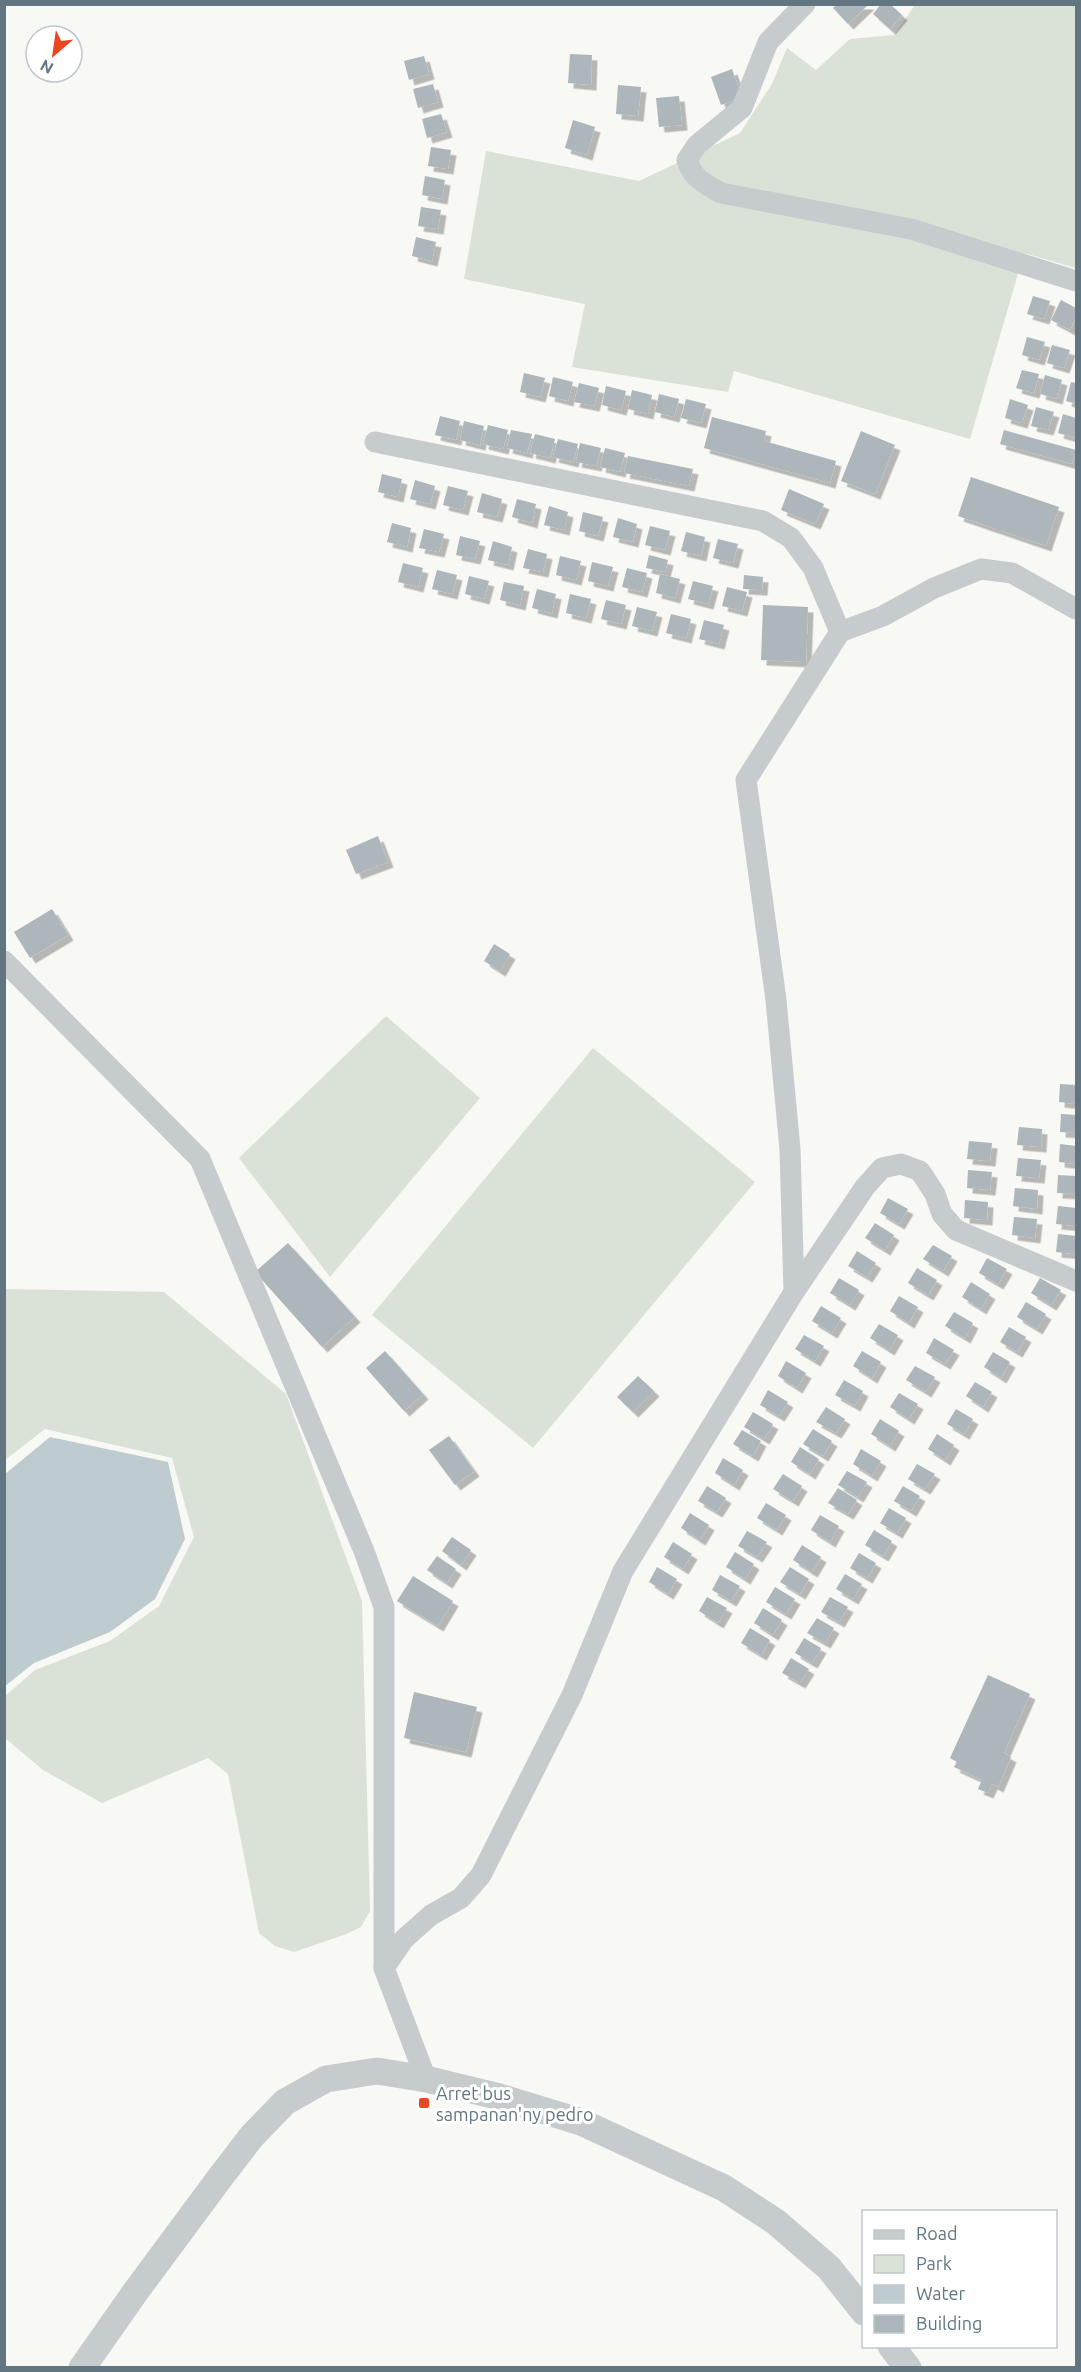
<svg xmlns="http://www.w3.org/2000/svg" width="1081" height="2372" font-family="Ubuntu,sans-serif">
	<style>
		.green { fill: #dae1d6 }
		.water { fill: #becbcf }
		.building { fill: #acb6bb; filter: url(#shadow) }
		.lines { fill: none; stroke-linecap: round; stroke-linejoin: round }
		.minor { stroke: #c6cbcd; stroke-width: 21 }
		.tertiary { stroke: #c6cbcd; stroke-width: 27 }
		.poi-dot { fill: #ed4520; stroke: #fff; stroke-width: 2 }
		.labels { text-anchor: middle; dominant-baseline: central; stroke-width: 6; stroke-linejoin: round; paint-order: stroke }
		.poi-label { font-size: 18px; fill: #627682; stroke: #fff; text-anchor: start }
	</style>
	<defs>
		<filter id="shadow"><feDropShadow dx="5.5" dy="5.5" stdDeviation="0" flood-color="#0004"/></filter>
	</defs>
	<rect width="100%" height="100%" fill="#f8f8f5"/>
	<g class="green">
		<polygon points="943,4 1076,5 1076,268 1024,253 970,439 734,371 728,392 572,367 585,304 464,279 486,151 639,181 740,133 772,84 787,48 816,70 850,39 894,35 915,5"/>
		<polygon points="386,1016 480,1098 330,1277 239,1158"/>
		<polygon points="593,1048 755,1182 533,1448 372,1315"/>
		<polygon points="5,1289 164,1292 286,1394 362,1601 370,1911 361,1927 344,1935 294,1952 275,1946 259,1933 228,1774 208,1758 102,1803 43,1770 5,1738 5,1696 35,1670 110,1641 159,1606 194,1537 172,1458 45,1429 5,1460"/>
	</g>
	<polygon class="water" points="50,1437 168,1462 185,1539 155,1599 110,1632 34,1663 5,1686 5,1474"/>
	<g class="building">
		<polygon points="837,4 869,4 848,24 833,8"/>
		<polygon points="881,4 890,4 902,15 890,29 873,14"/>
		<polygon points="570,54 592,55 591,85 568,83"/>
		<polygon points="424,56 429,74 409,80 404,61"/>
		<polygon points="732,69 742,97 721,105 711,77"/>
		<polygon points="433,84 438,102 418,108 413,89"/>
		<polygon points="618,85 641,87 638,116 616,114"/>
		<polygon points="679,96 682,125 659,127 656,98"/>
		<polygon points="441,114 447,132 427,138 422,119"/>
		<polygon points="573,120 595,127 587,155 565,148"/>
		<polygon points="431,147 451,150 448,169 428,166"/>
		<polygon points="425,176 445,180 442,199 422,195"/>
		<polygon points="421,207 441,210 438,229 418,226"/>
		<polygon points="416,237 436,242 432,261 412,256"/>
		<polygon points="1033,296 1050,301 1044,319 1027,314"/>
		<polygon points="1061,300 1076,308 1076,317 1070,330 1051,320"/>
		<polygon points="1027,337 1045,342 1039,360 1022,355"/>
		<polygon points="1052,345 1070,350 1064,368 1047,363"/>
		<polygon points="1022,370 1039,374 1034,393 1016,388"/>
		<polygon points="524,373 545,378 540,397 520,392"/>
		<polygon points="1045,375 1062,380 1057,399 1040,394"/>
		<polygon points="553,377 573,382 568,401 549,396"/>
		<polygon points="1071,382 1076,383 1076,404 1066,401"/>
		<polygon points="579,383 599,388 594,406 574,402"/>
		<polygon points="606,386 626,391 621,410 602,405"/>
		<polygon points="632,390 652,395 648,414 628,409"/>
		<polygon points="659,394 679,399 674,417 655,412"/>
		<polygon points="686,399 706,404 701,423 681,418"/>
		<polygon points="1010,399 1028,405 1022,423 1005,418"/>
		<polygon points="1036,407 1054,412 1048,430 1031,426"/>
		<polygon points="1063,414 1076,418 1075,438 1058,433"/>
		<polygon points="440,416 460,421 456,440 435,435"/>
		<polygon points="712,417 766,431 764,441 836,461 830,483 704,448"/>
		<polygon points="464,421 484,426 480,445 460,440"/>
		<polygon points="488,425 508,430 503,449 483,444"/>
		<polygon points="511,430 532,434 527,453 507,448"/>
		<polygon points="1004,430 1076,450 1072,464 1000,444"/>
		<polygon points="861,431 895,445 875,494 841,481"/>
		<polygon points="535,434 555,439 550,458 530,453"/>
		<polygon points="558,439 578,444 573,462 553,457"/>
		<polygon points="580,443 601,448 596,466 576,462"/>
		<polygon points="605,448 625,453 620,472 600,467"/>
		<polygon points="628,456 693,469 689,486 624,473"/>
		<polygon points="382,474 402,479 398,497 378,492"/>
		<polygon points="971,477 1059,507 1046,546 958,516"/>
		<polygon points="415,480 435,486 430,504 410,499"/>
		<polygon points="448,486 468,491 463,510 443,505"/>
		<polygon points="789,489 824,504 815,524 781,510"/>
		<polygon points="482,493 502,499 497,517 477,512"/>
		<polygon points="517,499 536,504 532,523 512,517"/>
		<polygon points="549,506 568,512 564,530 544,525"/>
		<polygon points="583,512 603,517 598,536 579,531"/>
		<polygon points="618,518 637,524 633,542 613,537"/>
		<polygon points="392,523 411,528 407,547 387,542"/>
		<polygon points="650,526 670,531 665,550 645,545"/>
		<polygon points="424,529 444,534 439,552 419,548"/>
		<polygon points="686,532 705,537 701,556 681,551"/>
		<polygon points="460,536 480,541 475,559 456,555"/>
		<polygon points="718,539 738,544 733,563 713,558"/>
		<polygon points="493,541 512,547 508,565 488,560"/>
		<polygon points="528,549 547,554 543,572 523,568"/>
		<polygon points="649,555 668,560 665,572 646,568"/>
		<polygon points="560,556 581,561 576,580 556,575"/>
		<polygon points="592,562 613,567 608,586 588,581"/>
		<polygon points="403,563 423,568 418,587 398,582"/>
		<polygon points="627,568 647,573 642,592 622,587"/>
		<polygon points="437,570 457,575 452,594 432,589"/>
		<polygon points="660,574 680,579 675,598 656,593"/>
		<polygon points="744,575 763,577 762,590 743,589"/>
		<polygon points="469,576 489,581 484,599 465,594"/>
		<polygon points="693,581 713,586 708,604 688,599"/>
		<polygon points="504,582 524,586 520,605 500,600"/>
		<polygon points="727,587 747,592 742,611 722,606"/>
		<polygon points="537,589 556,594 552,613 532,608"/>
		<polygon points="570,594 591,599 586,618 566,613"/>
		<polygon points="606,600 626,605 621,624 601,619"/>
		<polygon points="763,605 808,607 806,662 761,660"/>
		<polygon points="637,607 657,612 652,631 632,626"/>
		<polygon points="671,614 691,619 686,638 666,633"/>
		<polygon points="704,620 724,625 719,644 699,639"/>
		<polygon points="378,836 388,862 356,874 346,850"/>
		<polygon points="52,909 68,935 30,958 14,932"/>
		<polygon points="494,944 510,954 500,971 484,961"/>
		<polygon points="1060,1084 1076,1085 1076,1104 1059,1102"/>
		<polygon points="1061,1114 1076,1115 1076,1133 1060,1132"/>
		<polygon points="1019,1127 1042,1129 1041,1147 1017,1145"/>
		<polygon points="969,1141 992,1143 990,1161 967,1159"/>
		<polygon points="1060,1144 1076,1146 1076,1164 1059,1162"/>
		<polygon points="1018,1158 1041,1160 1039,1178 1016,1176"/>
		<polygon points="968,1170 992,1172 990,1190 967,1188"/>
		<polygon points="1058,1175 1076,1176 1076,1194 1057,1193"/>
		<polygon points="1015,1188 1038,1190 1037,1209 1013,1206"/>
		<polygon points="888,1198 908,1209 899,1224 880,1213"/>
		<polygon points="965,1200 988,1202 987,1220 964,1218"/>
		<polygon points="1058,1206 1076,1208 1076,1226 1056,1224"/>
		<polygon points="1014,1217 1037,1219 1035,1238 1012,1235"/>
		<polygon points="875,1223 894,1235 885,1250 865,1238"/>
		<polygon points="1058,1234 1076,1236 1076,1254 1056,1252"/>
		<polygon points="288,1243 355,1317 322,1347 255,1272"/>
		<polygon points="933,1245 952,1256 943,1271 923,1259"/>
		<polygon points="857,1251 876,1263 867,1277 848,1266"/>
		<polygon points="987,1258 1007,1269 998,1284 979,1273"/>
		<polygon points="917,1268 937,1280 928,1295 908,1283"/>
		<polygon points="839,1278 859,1290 850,1305 830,1293"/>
		<polygon points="1040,1278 1061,1290 1051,1305 1031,1293"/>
		<polygon points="971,1282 990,1294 981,1309 962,1297"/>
		<polygon points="899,1296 918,1307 909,1323 890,1311"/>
		<polygon points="1026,1302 1046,1314 1037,1329 1017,1317"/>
		<polygon points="821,1306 841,1318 832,1333 812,1321"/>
		<polygon points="954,1312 973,1323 965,1338 945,1326"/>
		<polygon points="879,1324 898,1335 889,1350 870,1338"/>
		<polygon points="1009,1327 1026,1337 1017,1352 1000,1342"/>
		<polygon points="804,1335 824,1346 815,1361 795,1349"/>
		<polygon points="934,1338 954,1350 945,1364 926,1353"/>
		<polygon points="385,1351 423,1394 404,1411 366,1368"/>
		<polygon points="862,1351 881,1362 872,1378 853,1366"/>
		<polygon points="993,1352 1010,1362 1001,1378 984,1367"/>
		<polygon points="786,1361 806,1373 797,1388 778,1376"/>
		<polygon points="915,1366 935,1377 926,1392 906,1380"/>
		<polygon points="638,1376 654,1391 633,1412 617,1397"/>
		<polygon points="844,1380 863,1391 855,1406 835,1395"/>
		<polygon points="975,1382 992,1392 983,1407 966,1396"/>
		<polygon points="768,1390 788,1402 779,1416 760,1405"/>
		<polygon points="899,1393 918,1404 909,1419 890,1407"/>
		<polygon points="826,1407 845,1419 836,1433 816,1422"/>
		<polygon points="956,1409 973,1419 964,1434 947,1424"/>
		<polygon points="753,1412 773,1424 764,1439 744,1427"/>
		<polygon points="880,1419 899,1431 890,1446 871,1434"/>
		<polygon points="813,1429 832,1441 823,1456 803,1444"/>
		<polygon points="742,1430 761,1441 753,1456 733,1444"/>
		<polygon points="937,1434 954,1445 945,1460 928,1449"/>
		<polygon points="449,1436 474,1471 455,1485 429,1450"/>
		<polygon points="800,1447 819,1459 810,1474 791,1462"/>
		<polygon points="861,1449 881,1461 872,1476 853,1464"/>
		<polygon points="723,1458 743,1470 734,1485 715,1473"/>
		<polygon points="917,1464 935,1474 925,1489 908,1479"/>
		<polygon points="847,1471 867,1482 858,1497 838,1485"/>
		<polygon points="783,1474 802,1486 793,1501 773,1489"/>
		<polygon points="707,1486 726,1498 717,1512 698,1501"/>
		<polygon points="903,1486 920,1496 911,1511 894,1501"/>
		<polygon points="838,1488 857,1500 848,1514 828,1503"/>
		<polygon points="766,1503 786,1515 777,1530 757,1518"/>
		<polygon points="889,1508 906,1518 897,1533 880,1523"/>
		<polygon points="690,1513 709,1525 700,1540 681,1528"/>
		<polygon points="820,1515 839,1526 830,1542 811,1530"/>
		<polygon points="874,1530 892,1541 883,1556 865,1545"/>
		<polygon points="747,1531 767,1542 757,1557 738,1546"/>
		<polygon points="452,1537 471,1550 461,1565 442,1551"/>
		<polygon points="673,1542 692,1554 683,1569 664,1557"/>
		<polygon points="802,1545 821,1557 812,1572 793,1560"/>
		<polygon points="735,1552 754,1564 745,1579 726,1567"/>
		<polygon points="859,1553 876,1563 867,1578 850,1568"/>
		<polygon points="437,1556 456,1569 447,1583 427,1570"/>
		<polygon points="657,1567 677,1579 668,1594 649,1582"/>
		<polygon points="790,1567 809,1579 800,1594 780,1582"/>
		<polygon points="845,1574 862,1584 853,1599 836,1589"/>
		<polygon points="720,1575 740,1586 731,1601 712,1590"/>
		<polygon points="413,1576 453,1601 438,1626 397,1601"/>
		<polygon points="775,1587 795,1599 786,1614 766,1602"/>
		<polygon points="707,1597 727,1608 718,1623 699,1611"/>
		<polygon points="830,1597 848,1607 839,1622 821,1612"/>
		<polygon points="763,1608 782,1620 773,1635 754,1623"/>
		<polygon points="817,1618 834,1628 825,1643 807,1633"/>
		<polygon points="750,1628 770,1640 761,1655 741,1643"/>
		<polygon points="804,1638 821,1648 812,1663 795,1653"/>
		<polygon points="791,1658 809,1669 800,1683 782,1673"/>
		<polygon points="988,1675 1030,1694 1004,1753 1011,1757 998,1787 992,1784 988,1793 978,1789 982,1780 954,1767 957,1762 950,1758"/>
		<polygon points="414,1692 477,1707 466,1752 404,1738"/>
	</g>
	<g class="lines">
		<g class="minor">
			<path d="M805,4L768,42L742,108L697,145L687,160C692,178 705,184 721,193L911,229L1076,281"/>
			<polyline points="375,442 763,521 791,538 813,568 840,632 746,780 776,1000 790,1149 794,1292 623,1571 572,1695 481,1875 461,1898 431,1915 404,1939 384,1968"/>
			<polyline points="840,632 883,616 934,588 981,569 1012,573 1076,609"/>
			<polyline points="4,961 200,1159 364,1551 384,1607 384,1968 426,2079"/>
			<polyline points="794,1292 865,1187 882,1168 901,1164 920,1171 935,1194 942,1214 956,1230 1076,1281"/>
		</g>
		<g class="tertiary">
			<polyline points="891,2346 908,2368"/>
			<polyline points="82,2368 136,2291 219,2179 252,2136 285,2102 326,2079 377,2071 426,2079 496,2096 581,2122 724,2188 776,2222 829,2268 864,2312"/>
		</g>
	</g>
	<rect class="poi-dot" x="418" y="2097" width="12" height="12" rx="3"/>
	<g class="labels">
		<g class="poi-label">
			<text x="436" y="2093">Arret bus<tspan x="436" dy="21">sampanan'ny pedro</tspan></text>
		</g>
	</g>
	<rect width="1081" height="2372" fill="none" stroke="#627682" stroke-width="12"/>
	<rect x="862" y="2210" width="195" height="138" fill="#ffffff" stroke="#c0c8cd" stroke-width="1.5"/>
	<rect x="874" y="2230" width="30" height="9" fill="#c6cbcd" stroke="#c0c8cd" stroke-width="1.5"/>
	<text x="916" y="2240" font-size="18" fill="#627682">Road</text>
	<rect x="874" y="2255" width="30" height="18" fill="#dae1d6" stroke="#c0c8cd" stroke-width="1.5"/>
	<text x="916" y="2270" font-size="18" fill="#627682">Park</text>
	<rect x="874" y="2285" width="30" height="18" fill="#becbcf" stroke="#c0c8cd" stroke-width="1.5"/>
	<text x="916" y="2300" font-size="18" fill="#627682">Water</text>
	<rect x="874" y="2315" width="30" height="18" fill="#acb6bb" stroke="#c0c8cd" stroke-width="1.5"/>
	<text x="916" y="2330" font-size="18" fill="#627682">Building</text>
	<g transform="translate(54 54) rotate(209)"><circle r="28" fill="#ffffff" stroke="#c0c8cd" stroke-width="1.5"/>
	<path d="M0-4.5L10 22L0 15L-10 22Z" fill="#ed4520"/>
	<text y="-9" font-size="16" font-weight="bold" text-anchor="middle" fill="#627682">N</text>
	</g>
</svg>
